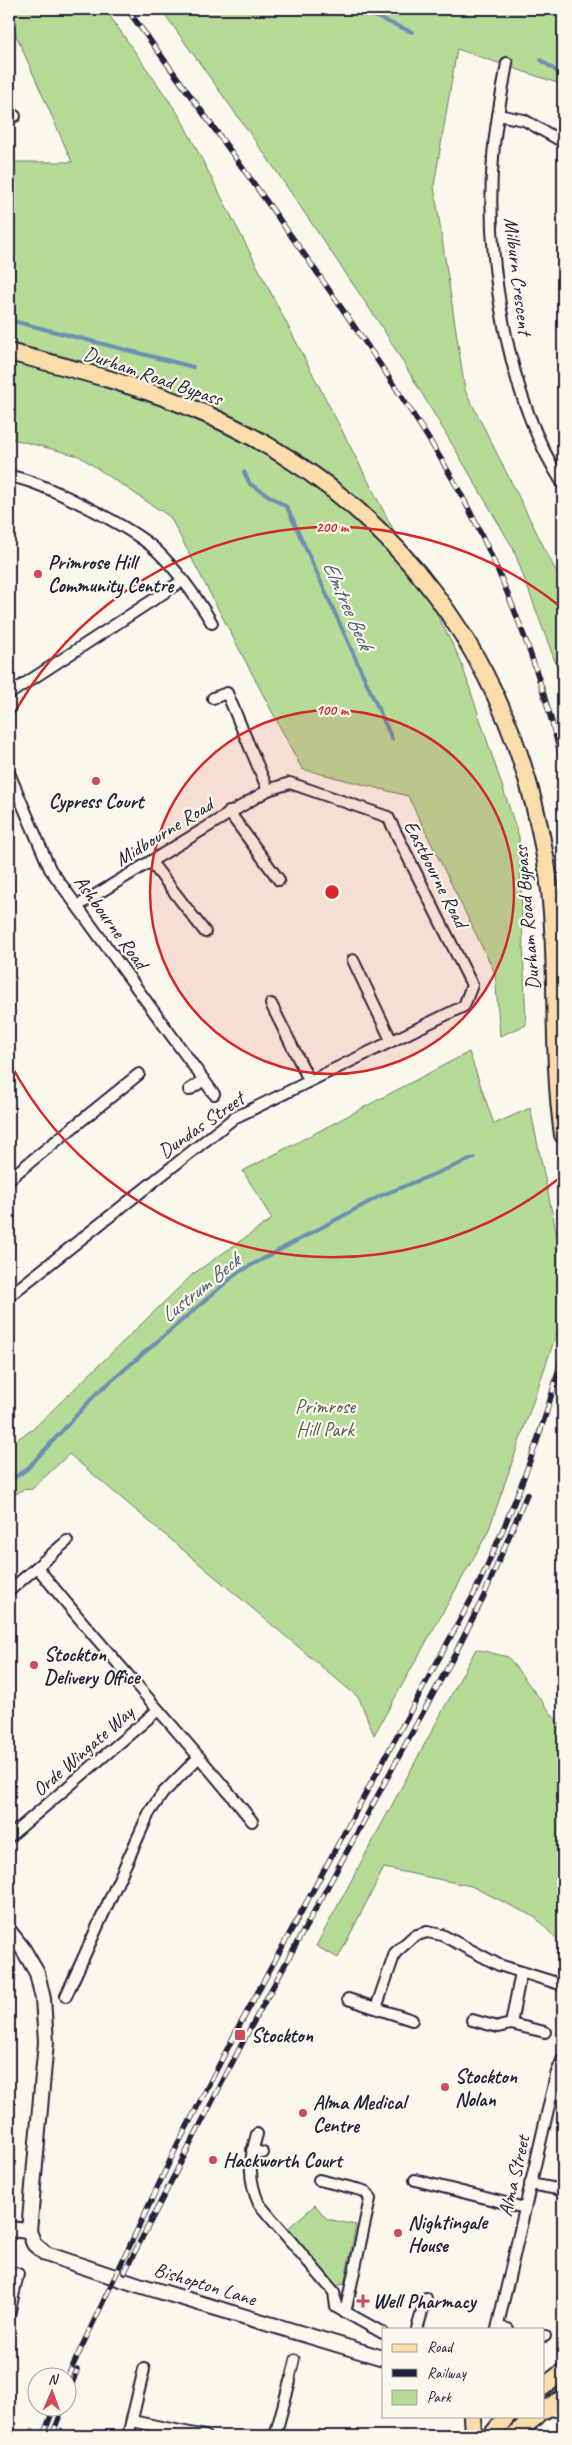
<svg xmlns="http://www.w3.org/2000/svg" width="572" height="2445" font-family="Caveat,sans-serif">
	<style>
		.green { fill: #b5db97; stroke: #6c7e69 }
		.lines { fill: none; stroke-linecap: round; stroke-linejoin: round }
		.stream { stroke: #6d8fb1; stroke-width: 4 }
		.pedestrian-casing { stroke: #22223b; stroke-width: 11 }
		.minor-casing { stroke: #22223b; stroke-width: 14 }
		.tertiary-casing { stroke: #22223b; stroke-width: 18 }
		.primary-casing { stroke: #22223b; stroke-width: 20 }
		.pedestrian { stroke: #fbf7ec; stroke-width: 8 }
		.minor { stroke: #fbf7ec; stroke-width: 10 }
		.tertiary { stroke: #fbf7ec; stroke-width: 14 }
		.primary { stroke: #fbddab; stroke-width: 16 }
		.rail-casing { stroke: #22223b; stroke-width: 5.5 }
		.rail { stroke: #fbf7ec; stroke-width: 4; stroke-dasharray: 11; stroke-linecap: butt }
		.ring { fill: none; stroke: #d62828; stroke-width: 2.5 }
		.poi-dot { fill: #d1495b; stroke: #fbf7ec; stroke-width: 2 }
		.labels { text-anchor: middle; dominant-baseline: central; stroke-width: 4.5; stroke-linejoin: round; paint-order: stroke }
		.street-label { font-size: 20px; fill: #22223b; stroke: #fbf7ec }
		.poi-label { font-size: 20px; font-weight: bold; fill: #22223b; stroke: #fbf7ec; text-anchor: start }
		.park-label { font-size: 20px; fill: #4e5a57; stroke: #fbf7ec }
		.water-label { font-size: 21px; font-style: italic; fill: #485976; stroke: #fbf7ec }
		.centre { fill: #d62828; stroke: #fbf7ec; stroke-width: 2.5 }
		.ring-label { font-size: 15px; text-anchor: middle; font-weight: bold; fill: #d62828; stroke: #fbf7ec; stroke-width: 4.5; stroke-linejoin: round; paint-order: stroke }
	</style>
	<rect width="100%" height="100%" fill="#fbf7ec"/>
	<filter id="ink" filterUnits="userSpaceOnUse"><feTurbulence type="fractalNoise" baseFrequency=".02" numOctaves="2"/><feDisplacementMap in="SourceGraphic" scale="10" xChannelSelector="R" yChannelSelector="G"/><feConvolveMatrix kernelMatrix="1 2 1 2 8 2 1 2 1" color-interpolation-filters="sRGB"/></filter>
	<g filter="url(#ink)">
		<g class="green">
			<polygon points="9,9 105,9 179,115 460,659 519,837 526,1025 500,1036 495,973 408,796 302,769 170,517 79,456 9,438 9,162 72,162 9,19"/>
			<polygon points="161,9 563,9 563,85 457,49 434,186 465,390 557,573 563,572 563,683 513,548 452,444 382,327 268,159"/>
			<polygon points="469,1052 494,1124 530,1108 563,1264 563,1315 488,1532 374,1735 359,1698 69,1454 32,1489 22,1490 9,1499 9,1444 32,1430 193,1274 272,1219 243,1171"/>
			<polygon points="476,1649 508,1657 563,1729 563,1946 536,1918 471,1886 384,1868 338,1958 316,1946"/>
			<polygon points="315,2205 327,2219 356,2225 344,2284 336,2286 286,2230"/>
		</g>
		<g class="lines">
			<g class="stream">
				<polyline points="357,9 412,32"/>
				<polyline points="541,60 563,76"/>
				<polyline points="9,320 193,367"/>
				<polyline points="244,472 250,484 287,507 392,739"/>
				<polyline points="9,1481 27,1469 95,1395 237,1273 380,1196 474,1158"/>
			</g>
			<g class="pedestrian-casing">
				<polyline id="pedestrian" points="290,2381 295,2359"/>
			</g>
			<g class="minor-casing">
				<g id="minor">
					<path d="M507,63C502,94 495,125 493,157C485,259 507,397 563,484"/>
					<polyline points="498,115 524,120 563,142"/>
					<polyline points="9,116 15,116"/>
					<path d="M9,476C42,481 131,527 156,550C177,570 197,598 212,623"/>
					<polyline points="9,694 182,581"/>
					<polyline points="213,698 227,693 268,790"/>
					<polyline points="9,773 50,869 214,1094"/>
					<polyline points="229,812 279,880"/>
					<polyline points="151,862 205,932"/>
					<polyline points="353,960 391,1040"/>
					<polyline points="271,1004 309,1080"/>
					<polyline points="189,1090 204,1080"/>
					<polyline points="9,1179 139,1074"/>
					<polyline points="9,1296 234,1118 464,1006 472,985 388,817 290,783 268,790 79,905"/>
					<path d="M37,1567C106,1654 183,1734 252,1821"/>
					<polyline points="9,1591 67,1541"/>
					<polyline points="9,1837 158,1710"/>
					<polyline points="66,1996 149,1813 163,1793 199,1757"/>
					<polyline points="348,1999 412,2020"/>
					<polyline points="376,2008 395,1953 414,1936 427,1932 442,1935 499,1965 563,1985"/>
					<polyline points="472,2020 498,2027 511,2024 545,2032"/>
					<polyline points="511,2024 521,1972"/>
					<path d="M257,2134C249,2160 248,2179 259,2204L334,2292L336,2307L383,2333"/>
					<polyline points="252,2150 263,2153"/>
					<polyline points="319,2180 361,2190 366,2192 370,2199 345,2313"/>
					<polyline points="415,2180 525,2208"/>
					<polyline points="530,2184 563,2190"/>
					<polyline points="9,2271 18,2274 9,2315"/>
					<polyline points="498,2327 508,2329"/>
					<polyline points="417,2329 426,2298"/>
					<polyline points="497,2329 556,2075 563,2058"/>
					<polyline points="543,2336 545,2336"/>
					<polyline points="132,2421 205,2436"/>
					<polyline points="128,2436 144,2369"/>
					<polyline points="275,2436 290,2381"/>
				</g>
			</g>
			<g class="tertiary-casing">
				<g id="tertiary">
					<polyline points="9,1931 23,1949 37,1973 43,1999 46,2042 29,2231 34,2244 46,2254 139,2285 383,2358"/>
					<polyline points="9,2229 29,2231"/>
					<polyline points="543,2407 563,2410"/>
				</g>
			</g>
			<g class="primary-casing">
				<g id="primary">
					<path d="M9,352C75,369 145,387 208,415C396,499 513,661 546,862C561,952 550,1044 563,1135"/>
					<polyline points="543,2387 563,2372"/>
					<polyline points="543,2411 563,2398"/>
					<polyline points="472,2416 473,2436"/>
					<polyline points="491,2436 507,2416"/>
					<polyline points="512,2436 537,2416"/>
				</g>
			</g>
			<use href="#pedestrian" class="pedestrian"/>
			<use href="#minor" class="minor"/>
			<use href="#tertiary" class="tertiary"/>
			<use href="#primary" class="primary"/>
			<g class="rail-casing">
				<g id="rail">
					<path d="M127,9C191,96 254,183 316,271C359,333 402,395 441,459C494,547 541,667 563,767"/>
					<polyline points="124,2273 246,2036 455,1654 483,1598 527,1494"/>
					<path d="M67,2378L177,2146L236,2032L474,1594C511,1515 543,1436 563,1352"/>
					<polyline points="68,2395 77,2370"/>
					<polyline points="43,2436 54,2408"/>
					<polyline points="52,2436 63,2408"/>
				</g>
			</g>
			<use href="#rail" class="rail"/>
		</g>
	</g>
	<circle cx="332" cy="892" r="182" fill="#d62828" fill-opacity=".12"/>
	<g class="ring">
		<circle cx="332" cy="892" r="182"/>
		<path d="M562 1176A365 365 0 0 1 10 1063M10 721A365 365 0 0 1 562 608"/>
	</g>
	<g class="poi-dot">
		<circle cx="38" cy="574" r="5"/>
		<circle cx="96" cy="781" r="5"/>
		<circle cx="34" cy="1665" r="5"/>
		<rect x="234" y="2029" width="12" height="12" rx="2.5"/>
		<circle cx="445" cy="2087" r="5"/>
		<circle cx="303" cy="2113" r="5"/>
		<circle cx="213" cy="2160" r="5"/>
		<circle cx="398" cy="2233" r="5"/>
		<path d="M360.5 2293.5h5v5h5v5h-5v5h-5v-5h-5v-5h5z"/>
	</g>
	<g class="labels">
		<g class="street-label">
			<text transform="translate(518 276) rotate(83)">Milburn Crescent</text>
			<text transform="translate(153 376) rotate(19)">Durham Road Bypass</text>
			<text transform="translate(164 832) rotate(-32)">Midbourne Road</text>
			<text transform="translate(436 874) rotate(63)">Eastbourne Road</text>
			<text transform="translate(527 918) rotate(-95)">Durham Road Bypass</text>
			<text transform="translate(111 922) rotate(54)">Ashbourne Road</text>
			<text transform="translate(201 1125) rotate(-35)">Dundas Street</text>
			<text transform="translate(83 1751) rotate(-41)">Orde Wingate Way</text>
			<text transform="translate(514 2176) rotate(-77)">Alma Street</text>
			<text transform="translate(205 2284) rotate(17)">Bishopton Lane</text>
		</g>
		<g class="poi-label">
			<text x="48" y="562">Primrose Hill<tspan x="48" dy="23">Community Centre</tspan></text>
			<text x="96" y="801" text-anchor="middle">Cypress Court</text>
			<text x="44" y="1654">Stockton<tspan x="44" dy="23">Delivery Office</tspan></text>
			<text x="251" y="2035">Stockton</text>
			<text x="455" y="2076">Stockton<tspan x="455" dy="23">Nolan</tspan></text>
			<text x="313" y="2102">Alma Medical<tspan x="313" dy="23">Centre</tspan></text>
			<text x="223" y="2160">Hackworth Court</text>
			<text x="408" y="2222">Nightingale<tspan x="408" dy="23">House</tspan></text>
			<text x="373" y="2301">Well Pharmacy</text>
		</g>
		<g class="park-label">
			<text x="325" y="1406">Primrose<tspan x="325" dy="23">Hill Park</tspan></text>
		</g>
		<g class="water-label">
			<text transform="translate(348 605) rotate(66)">Elmtree Beck</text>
			<text transform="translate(200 1288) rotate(-39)">Lustrum Beck</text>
		</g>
	</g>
	<circle cx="332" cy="892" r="8" class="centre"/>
	<g class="ring-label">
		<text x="332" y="532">200 m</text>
		<text x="332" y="715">100 m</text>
	</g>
	<rect width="572" height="2445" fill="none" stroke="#fbf7ec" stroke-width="30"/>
	<rect x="15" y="15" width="542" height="2415" fill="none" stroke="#22223b" stroke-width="2" filter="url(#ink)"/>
	<rect x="382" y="2328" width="162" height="90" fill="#fbf7ec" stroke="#a4a2a5"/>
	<rect x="392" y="2344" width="25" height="8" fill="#fbddab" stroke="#a4a2a5"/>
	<text x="427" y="2352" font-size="15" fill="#22223b">Road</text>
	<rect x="392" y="2369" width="25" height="8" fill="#22223b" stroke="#a4a2a5"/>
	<text x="427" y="2378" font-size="15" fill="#22223b">Railway</text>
	<rect x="392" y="2390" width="25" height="15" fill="#b5db97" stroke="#a4a2a5"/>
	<text x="427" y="2402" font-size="15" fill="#22223b">Park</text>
	<g transform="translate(52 2392) rotate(2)"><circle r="24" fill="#fbf7ec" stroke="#a4a2a5"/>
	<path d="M0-4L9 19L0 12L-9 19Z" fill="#d1495b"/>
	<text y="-8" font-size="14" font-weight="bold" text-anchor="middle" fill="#22223b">N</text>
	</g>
</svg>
